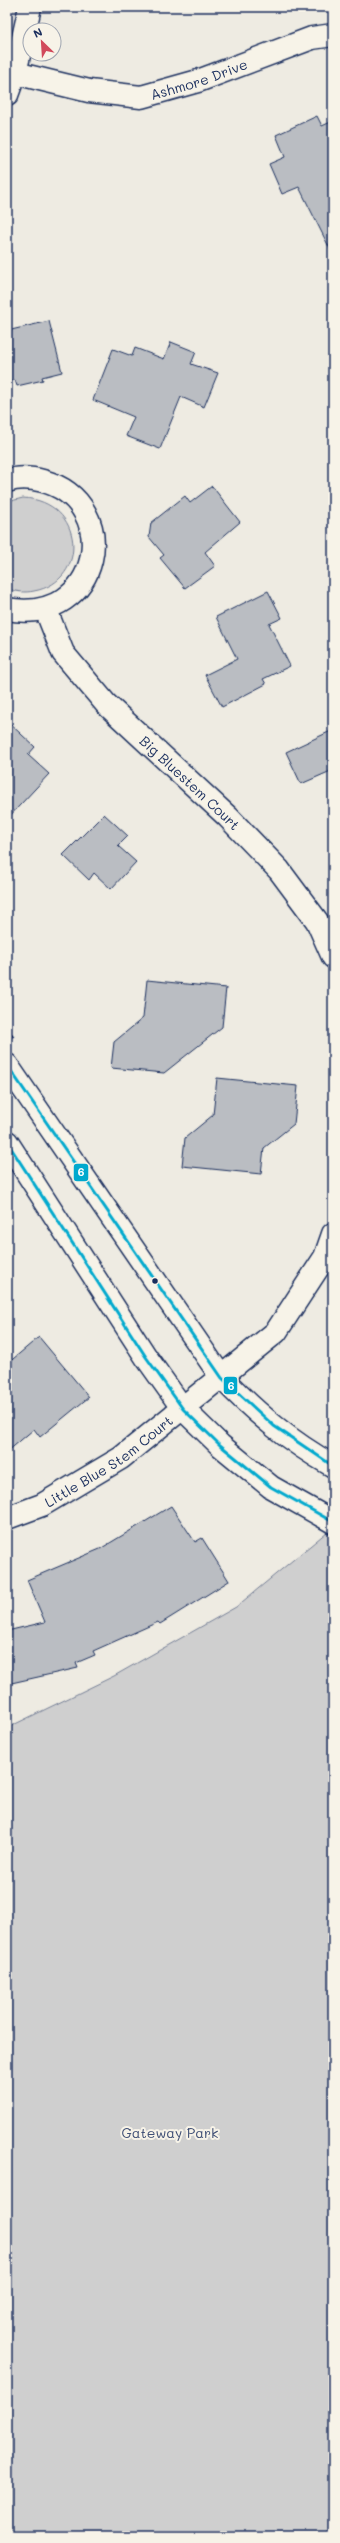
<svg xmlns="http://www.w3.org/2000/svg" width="340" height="2543" font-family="Mali,sans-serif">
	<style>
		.built { fill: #deddd8 }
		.green { fill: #cfcfcf; stroke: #757f96 }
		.building { fill: #babdc2; stroke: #1b2f5e }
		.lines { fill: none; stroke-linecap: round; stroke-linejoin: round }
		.street-casing { stroke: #1b2f5e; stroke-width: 25 }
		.secondary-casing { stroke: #1b2f5e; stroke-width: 25 }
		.path { stroke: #1b2f5e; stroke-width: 2.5; stroke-dasharray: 4 3; stroke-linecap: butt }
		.street { stroke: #f7f3e8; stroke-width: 22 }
		.secondary { stroke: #f7f3e8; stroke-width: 22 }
		.bus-1-casing { stroke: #f7f3e8; stroke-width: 6 }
		.bus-1 { stroke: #00a9ce; stroke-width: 3 }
		.bus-dot { fill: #1b2f5e; stroke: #f7f3e8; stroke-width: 1.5 }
		.labels { text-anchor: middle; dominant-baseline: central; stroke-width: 4; stroke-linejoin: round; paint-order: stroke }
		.street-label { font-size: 14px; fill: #1b2f5e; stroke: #f7f3e8 }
		.park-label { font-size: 14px; fill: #3f4f75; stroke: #f7f3e8 }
		.line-badge { stroke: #f7f3e8; stroke-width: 1.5 }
		.badge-label { font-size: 11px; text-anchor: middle; font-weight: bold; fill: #fff }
	</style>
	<rect width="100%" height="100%" fill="#eeebe2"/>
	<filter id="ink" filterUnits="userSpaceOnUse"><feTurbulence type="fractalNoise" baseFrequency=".025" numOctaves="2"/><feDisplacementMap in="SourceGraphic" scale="8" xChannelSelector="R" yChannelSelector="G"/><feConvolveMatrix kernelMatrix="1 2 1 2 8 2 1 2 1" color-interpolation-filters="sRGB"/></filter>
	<g filter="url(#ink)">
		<polygon class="built" points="7,7 30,7 7,95"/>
		<g class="green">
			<path d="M23,498C85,501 90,581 34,591C25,593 15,592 7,588V502Z"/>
			<polygon points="333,1527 333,2536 7,2536 7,1728 114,1676 236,1607"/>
		</g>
		<g class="building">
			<polygon points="317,116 322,126 333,121 333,255 299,187 282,194 269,164 285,157 276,135"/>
			<polygon points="49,321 62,372 42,377 43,380 17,386 15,380 7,382 7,331"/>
			<polygon points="171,342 196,352 191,364 218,373 204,407 181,397 160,449 126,436 134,417 93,400 113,349 132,356 135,348 164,359"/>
			<polygon points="212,486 240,522 205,552 215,566 185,588 160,558 164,555 149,537 151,523 185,496 190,503"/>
			<polygon points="268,591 282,618 269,624 290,666 263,679 266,684 222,707 205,675 237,659 216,617"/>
			<polygon points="7,721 35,747 28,755 49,774 7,819"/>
			<polygon points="333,730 333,770 301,784 286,752"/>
			<polygon points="104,814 128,836 118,846 136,862 111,889 94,873 89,880 63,855"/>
			<polygon points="147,980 226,988 222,1027 164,1073 111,1068 114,1042 143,1018"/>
			<polygon points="217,1078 298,1086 294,1124 264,1148 261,1174 182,1166 185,1138 213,1115"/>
			<polygon points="39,1337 89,1397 40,1437 34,1429 7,1452 7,1364"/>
			<polygon points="171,1506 195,1542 202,1538 229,1581 160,1624 158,1622 93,1651 95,1655 76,1663 78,1668 7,1684 7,1631 45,1622 27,1580 100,1549"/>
		</g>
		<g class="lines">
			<g class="street-casing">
				<g id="street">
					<path id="s1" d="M15,73L89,91L141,97L198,81L312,38L333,35"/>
					<path d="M7,481C18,477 32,478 43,481C124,503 102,626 7,609"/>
					<path id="s2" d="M46,610L63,653L106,704L228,817L279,870L317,921L333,957"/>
					<path id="s3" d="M7,1518L42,1505L121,1458L276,1332L325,1257L333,1234"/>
				</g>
			</g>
			<g class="secondary-casing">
				<g id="secondary">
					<polyline points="7,95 15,73 30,7"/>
					<path d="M7,1065L222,1378C257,1414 289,1441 333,1466"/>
					<polyline points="7,1142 146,1357 183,1409 220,1445 271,1487 333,1522"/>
				</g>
			</g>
			<polyline class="path" points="7,1028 15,1039"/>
			<use href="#street" class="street"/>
			<use href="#secondary" class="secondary"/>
			<g class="bus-1-casing">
				<g id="bus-1">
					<polyline points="7,1065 222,1378 274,1426 333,1466"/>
					<polyline points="7,1142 146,1357 183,1409 220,1445 271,1487 333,1522"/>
				</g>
			</g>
			<use href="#bus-1" class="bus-1"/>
		</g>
	</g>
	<circle class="bus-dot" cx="155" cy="1281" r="3.5"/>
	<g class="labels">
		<g class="street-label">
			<text stroke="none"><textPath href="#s1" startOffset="189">Ashmore Drive</textPath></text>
			<text stroke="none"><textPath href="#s2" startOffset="228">Big Bluestem Court</textPath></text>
			<text stroke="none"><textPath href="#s3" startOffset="117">Little Blue Stem Court</textPath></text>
		</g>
		<g class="park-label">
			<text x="170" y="2132">Gateway Park</text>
		</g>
	</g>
	<g class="line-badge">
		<rect x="73" y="1163" width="16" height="19" rx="4" fill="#00a9ce"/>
		<rect x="223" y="1376" width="15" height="19" rx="4" fill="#00a9ce"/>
	</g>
	<g class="badge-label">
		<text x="81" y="1176">6</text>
		<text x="231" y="1390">6</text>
	</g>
	<rect width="340" height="2543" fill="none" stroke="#f7f3e8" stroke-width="24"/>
	<rect x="12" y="12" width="316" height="2519" fill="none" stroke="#1b2f5e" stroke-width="1.5" filter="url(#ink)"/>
	<g transform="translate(42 42) rotate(335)"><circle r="19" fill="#f7f3e8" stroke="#9fa5b1"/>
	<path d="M0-3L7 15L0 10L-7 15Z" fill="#d1495b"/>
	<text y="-6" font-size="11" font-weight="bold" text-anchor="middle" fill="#1b2f5e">N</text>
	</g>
</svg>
